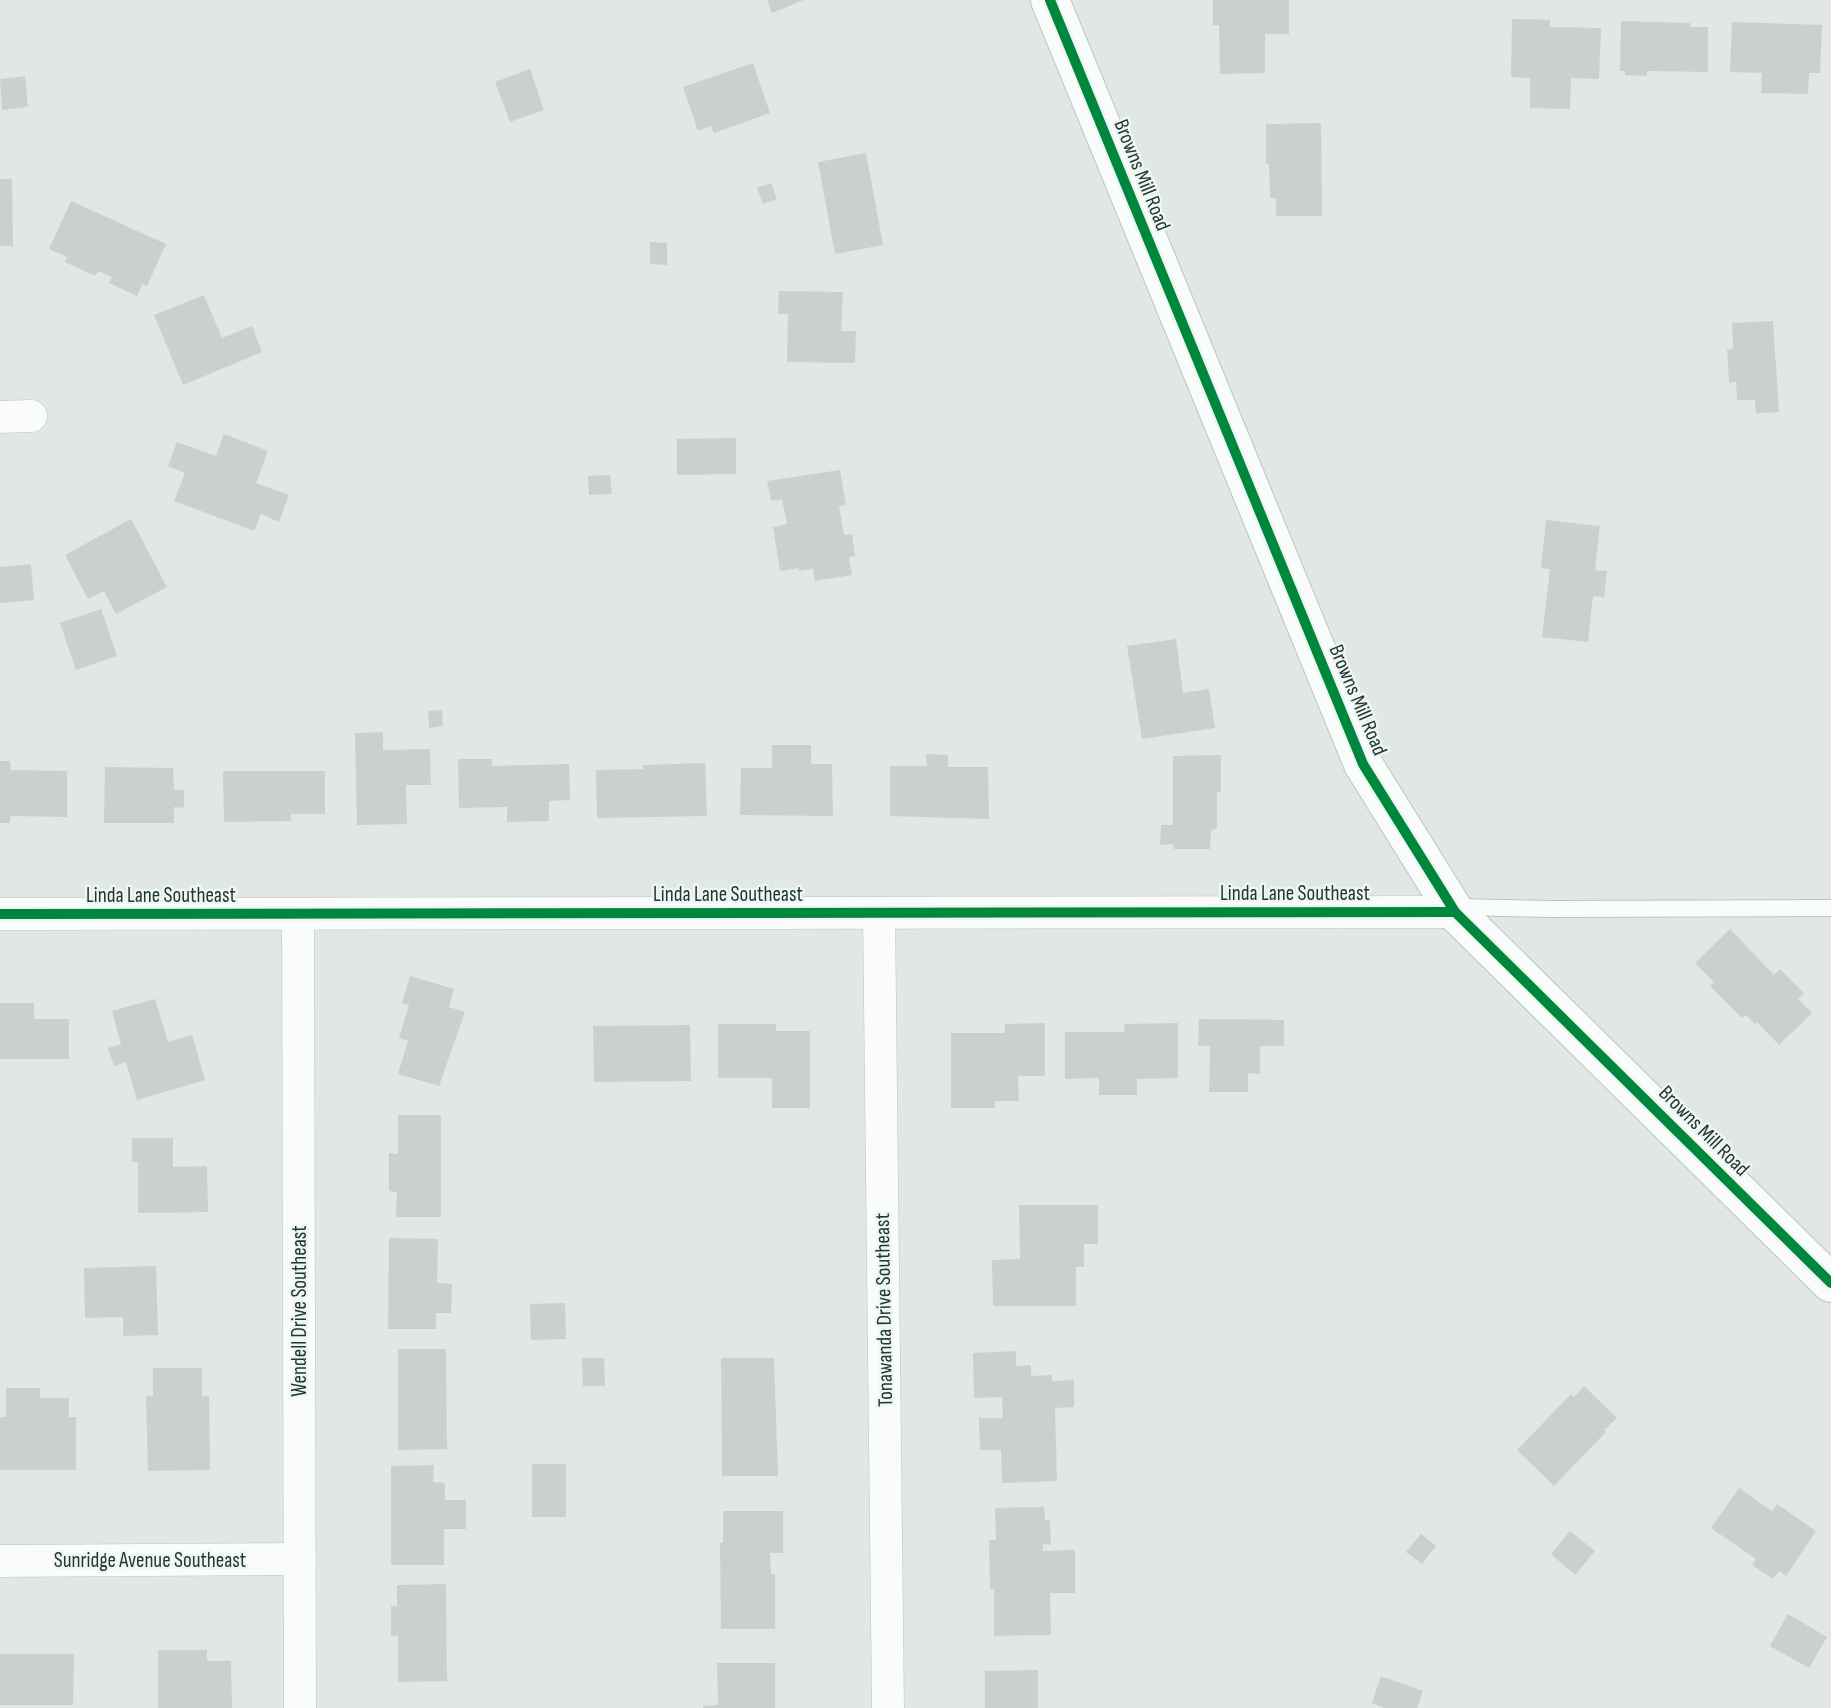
<svg xmlns="http://www.w3.org/2000/svg" width="1831" height="1708" font-family="'Sofia Sans Condensed',sans-serif">
	<style>
		.building { fill: #cbd0ce }
		.lines { fill: none; stroke-linecap: round; stroke-linejoin: round }
		.lane-casing { stroke: #bec3c1; stroke-width: 18 }
		.street-casing { stroke: #bec3c1; stroke-width: 33 }
		.secondary-casing { stroke: #bec4c1; stroke-width: 40 }
		.lane { stroke: #fafbfb; stroke-width: 16 }
		.street { stroke: #fafbfb; stroke-width: 32 }
		.secondary { stroke: #fafbfb; stroke-width: 38 }
		.cycleway-casing { stroke: #eff6f2; stroke-width: 15 }
		.cycleway { stroke: #00873e; stroke-width: 10 }
		.labels { text-anchor: middle; dominant-baseline: central; stroke-width: 5; stroke-linejoin: round; paint-order: stroke }
		.street-label { font-size: 21px; fill: #213731; stroke: #eff6f2 }
	</style>
	<rect width="100%" height="100%" fill="#e1e7e4"/>
	<g class="building">
		<polygon points="767,0 804,0 772,13"/>
		<polygon points="1213,0 1289,0 1289,34 1265,34 1265,73 1220,74 1219,25 1213,25"/>
		<polygon points="1512,19 1550,20 1550,27 1601,28 1599,79 1571,78 1570,109 1530,108 1530,78 1511,77"/>
		<polygon points="1621,21 1690,23 1690,27 1708,27 1708,72 1647,71 1647,76 1625,75 1625,71 1620,71"/>
		<polygon points="1732,22 1822,25 1820,73 1809,73 1808,94 1761,93 1762,73 1730,72"/>
		<polygon points="753,63 770,113 714,133 711,126 698,131 683,87"/>
		<polygon points="530,69 544,110 510,122 495,82"/>
		<polygon points="25,76 28,107 2,110 0,79"/>
		<polygon points="1321,123 1322,216 1276,216 1276,198 1270,198 1269,164 1266,164 1266,124"/>
		<polygon points="866,153 883,245 835,254 818,162"/>
		<polygon points="0,179 12,179 13,246 0,246"/>
		<polygon points="771,183 777,199 763,204 757,188"/>
		<polygon points="71,201 166,244 147,286 142,284 137,296 109,283 112,277 98,271 95,276 65,262 67,257 49,249"/>
		<polygon points="650,242 667,243 667,265 650,264"/>
		<polygon points="779,291 843,292 841,331 856,331 855,363 787,362 788,314 778,314"/>
		<polygon points="204,295 222,338 252,326 262,352 183,385 154,315"/>
		<polygon points="1773,321 1779,412 1756,413 1755,400 1737,400 1736,382 1729,383 1727,350 1733,349 1732,323"/>
		<polygon points="224,434 268,451 256,483 289,495 279,522 261,514 254,531 174,501 185,473 168,466 177,442 216,456"/>
		<polygon points="736,438 736,474 677,475 677,439"/>
		<polygon points="840,470 846,505 839,506 844,535 852,534 855,556 849,557 852,575 815,581 813,569 799,571 799,568 780,571 773,527 787,524 782,499 771,501 767,481"/>
		<polygon points="610,475 612,494 589,495 588,476"/>
		<polygon points="131,519 167,587 116,614 104,591 88,599 65,555"/>
		<polygon points="1546,520 1600,526 1595,570 1607,571 1604,597 1593,596 1588,642 1542,637 1550,569 1541,568"/>
		<polygon points="31,564 34,600 0,603 0,567"/>
		<polygon points="101,609 117,656 76,670 60,623"/>
		<polygon points="1176,639 1183,693 1209,689 1215,728 1142,739 1127,646"/>
		<polygon points="442,710 443,726 429,728 428,711"/>
		<polygon points="383,732 383,750 430,749 431,785 406,785 407,824 357,825 355,733"/>
		<polygon points="772,745 811,745 811,764 832,764 833,816 740,815 741,768 772,768"/>
		<polygon points="926,754 948,755 948,767 988,767 989,819 890,816 890,766 927,766"/>
		<polygon points="1221,755 1221,792 1217,792 1217,829 1211,830 1210,849 1174,849 1173,844 1160,845 1161,825 1173,825 1173,756"/>
		<polygon points="458,759 492,759 492,766 569,764 570,800 549,801 549,821 507,822 507,807 459,808"/>
		<polygon points="0,761 10,761 11,770 67,771 67,817 10,816 10,823 0,823"/>
		<polygon points="705,763 707,816 597,818 596,770 643,769 643,765"/>
		<polygon points="105,767 173,768 174,790 184,790 184,808 174,807 174,823 104,823"/>
		<polygon points="223,771 325,771 325,814 291,814 291,821 224,822"/>
		<polygon points="1730,929 1774,975 1780,969 1804,993 1798,999 1812,1013 1779,1045 1757,1022 1755,1024 1746,1015 1742,1018 1710,986 1714,982 1695,963"/>
		<polygon points="410,976 454,989 449,1007 465,1012 439,1086 398,1074 408,1041 399,1038 409,1005 402,1003"/>
		<polygon points="155,999 168,1042 192,1035 205,1080 137,1100 126,1062 114,1066 108,1048 121,1044 112,1011"/>
		<polygon points="0,1003 34,1003 34,1019 69,1019 69,1059 0,1059"/>
		<polygon points="1199,1019 1284,1020 1284,1046 1260,1046 1260,1074 1248,1073 1248,1092 1209,1092 1210,1046 1198,1046"/>
		<polygon points="1045,1023 1045,1076 1018,1076 1019,1101 995,1101 995,1108 951,1108 951,1033 1005,1033 1005,1024"/>
		<polygon points="1178,1023 1178,1078 1137,1079 1137,1095 1099,1095 1099,1078 1065,1079 1065,1032 1125,1032 1124,1024"/>
		<polygon points="718,1024 776,1024 776,1031 810,1031 810,1108 772,1108 772,1078 718,1078"/>
		<polygon points="690,1025 691,1081 594,1082 593,1026"/>
		<polygon points="398,1115 441,1115 441,1217 396,1217 397,1192 389,1191 389,1153 398,1154"/>
		<polygon points="132,1138 173,1138 173,1167 207,1166 208,1212 138,1213 138,1162 132,1162"/>
		<polygon points="1019,1205 1098,1205 1098,1244 1084,1244 1084,1267 1076,1267 1076,1306 993,1306 992,1260 1020,1259"/>
		<polygon points="389,1238 438,1239 437,1283 452,1284 451,1313 436,1313 436,1329 388,1329"/>
		<polygon points="156,1266 158,1335 123,1336 123,1317 85,1318 84,1268"/>
		<polygon points="565,1303 566,1339 531,1340 530,1304"/>
		<polygon points="398,1349 446,1349 447,1449 398,1450"/>
		<polygon points="1016,1351 1016,1366 1031,1365 1031,1376 1052,1375 1052,1381 1074,1380 1074,1407 1055,1408 1057,1481 1002,1483 1001,1450 980,1450 979,1418 1003,1418 1002,1397 974,1398 973,1353"/>
		<polygon points="582,1358 604,1358 605,1386 583,1386"/>
		<polygon points="721,1358 774,1358 778,1476 722,1476"/>
		<polygon points="153,1368 202,1368 202,1396 209,1396 210,1470 148,1471 146,1396 153,1396"/>
		<polygon points="1584,1386 1617,1418 1604,1430 1606,1432 1554,1486 1517,1450 1571,1394 1574,1397"/>
		<polygon points="6,1388 40,1388 40,1398 69,1398 69,1417 76,1417 76,1470 0,1470 0,1417 6,1417"/>
		<rect x="532" y="1464" width="34" height="53"/>
		<polygon points="434,1465 433,1482 445,1483 445,1500 466,1500 466,1529 444,1529 444,1565 391,1565 391,1466"/>
		<polygon points="1739,1488 1772,1511 1777,1504 1816,1531 1786,1576 1779,1571 1773,1579 1752,1565 1756,1559 1711,1528"/>
		<polygon points="1044,1507 1045,1520 1050,1520 1051,1545 1043,1544 1043,1551 1075,1550 1075,1593 1050,1593 1051,1635 994,1636 994,1589 990,1589 989,1540 996,1540 995,1508"/>
		<polygon points="723,1511 783,1511 783,1553 770,1553 771,1574 775,1574 775,1629 721,1629 720,1543 723,1543"/>
		<polygon points="1570,1531 1595,1551 1575,1575 1551,1554"/>
		<polygon points="1421,1534 1436,1546 1422,1564 1406,1552"/>
		<polygon points="446,1584 447,1681 398,1682 398,1636 391,1636 391,1606 397,1606 397,1585"/>
		<polygon points="1788,1614 1827,1637 1809,1668 1770,1646"/>
		<polygon points="158,1650 207,1650 207,1661 231,1661 232,1708 158,1708"/>
		<polygon points="0,1654 74,1654 73,1705 0,1705"/>
		<polygon points="717,1663 775,1663 775,1708 703,1708 703,1706 718,1705"/>
		<polygon points="1038,1670 1038,1708 985,1708 985,1671"/>
		<polygon points="1381,1676 1423,1691 1417,1708 1384,1708 1372,1703"/>
	</g>
	<g class="lines">
		<g class="lane-casing">
			<polyline id="lane" points="1458,907 1553,909 1831,908"/>
		</g>
		<g class="street-casing">
			<g id="street">
				<polyline points="0,417 31,416"/>
				<polyline points="879,913 888,1708"/>
				<polyline points="0,914 1455,912"/>
				<polyline points="298,914 300,1708"/>
				<polyline points="0,1561 300,1559"/>
			</g>
		</g>
		<g class="secondary-casing">
			<polyline id="secondary" points="1050,0 1363,764 1455,912 1831,1283"/>
		</g>
		<use href="#lane" class="lane"/>
		<use href="#street" class="street"/>
		<use href="#secondary" class="secondary"/>
		<g class="cycleway-casing">
			<g id="cycleway">
				<polyline points="1050,0 1363,764 1455,912 1831,1283"/>
				<polyline points="0,914 1455,912"/>
			</g>
		</g>
		<use href="#cycleway" class="cycleway"/>
	</g>
	<g class="labels">
		<g class="street-label">
			<text transform="translate(1142 175) rotate(68)">Browns Mill Road</text>
			<text transform="translate(1358 700) rotate(67)">Browns Mill Road</text>
			<text x="1295" y="893">Linda Lane Southeast</text>
			<text x="728" y="894">Linda Lane Southeast</text>
			<text x="161" y="895">Linda Lane Southeast</text>
			<text transform="translate(1704 1131) rotate(45)">Browns Mill Road</text>
			<text transform="translate(884 1310) rotate(-91)">Tonawanda Drive Southeast</text>
			<text transform="translate(299 1311) rotate(-90)">Wendell Drive Southeast</text>
			<text x="150" y="1560">Sunridge Avenue Southeast</text>
		</g>
	</g>
</svg>
